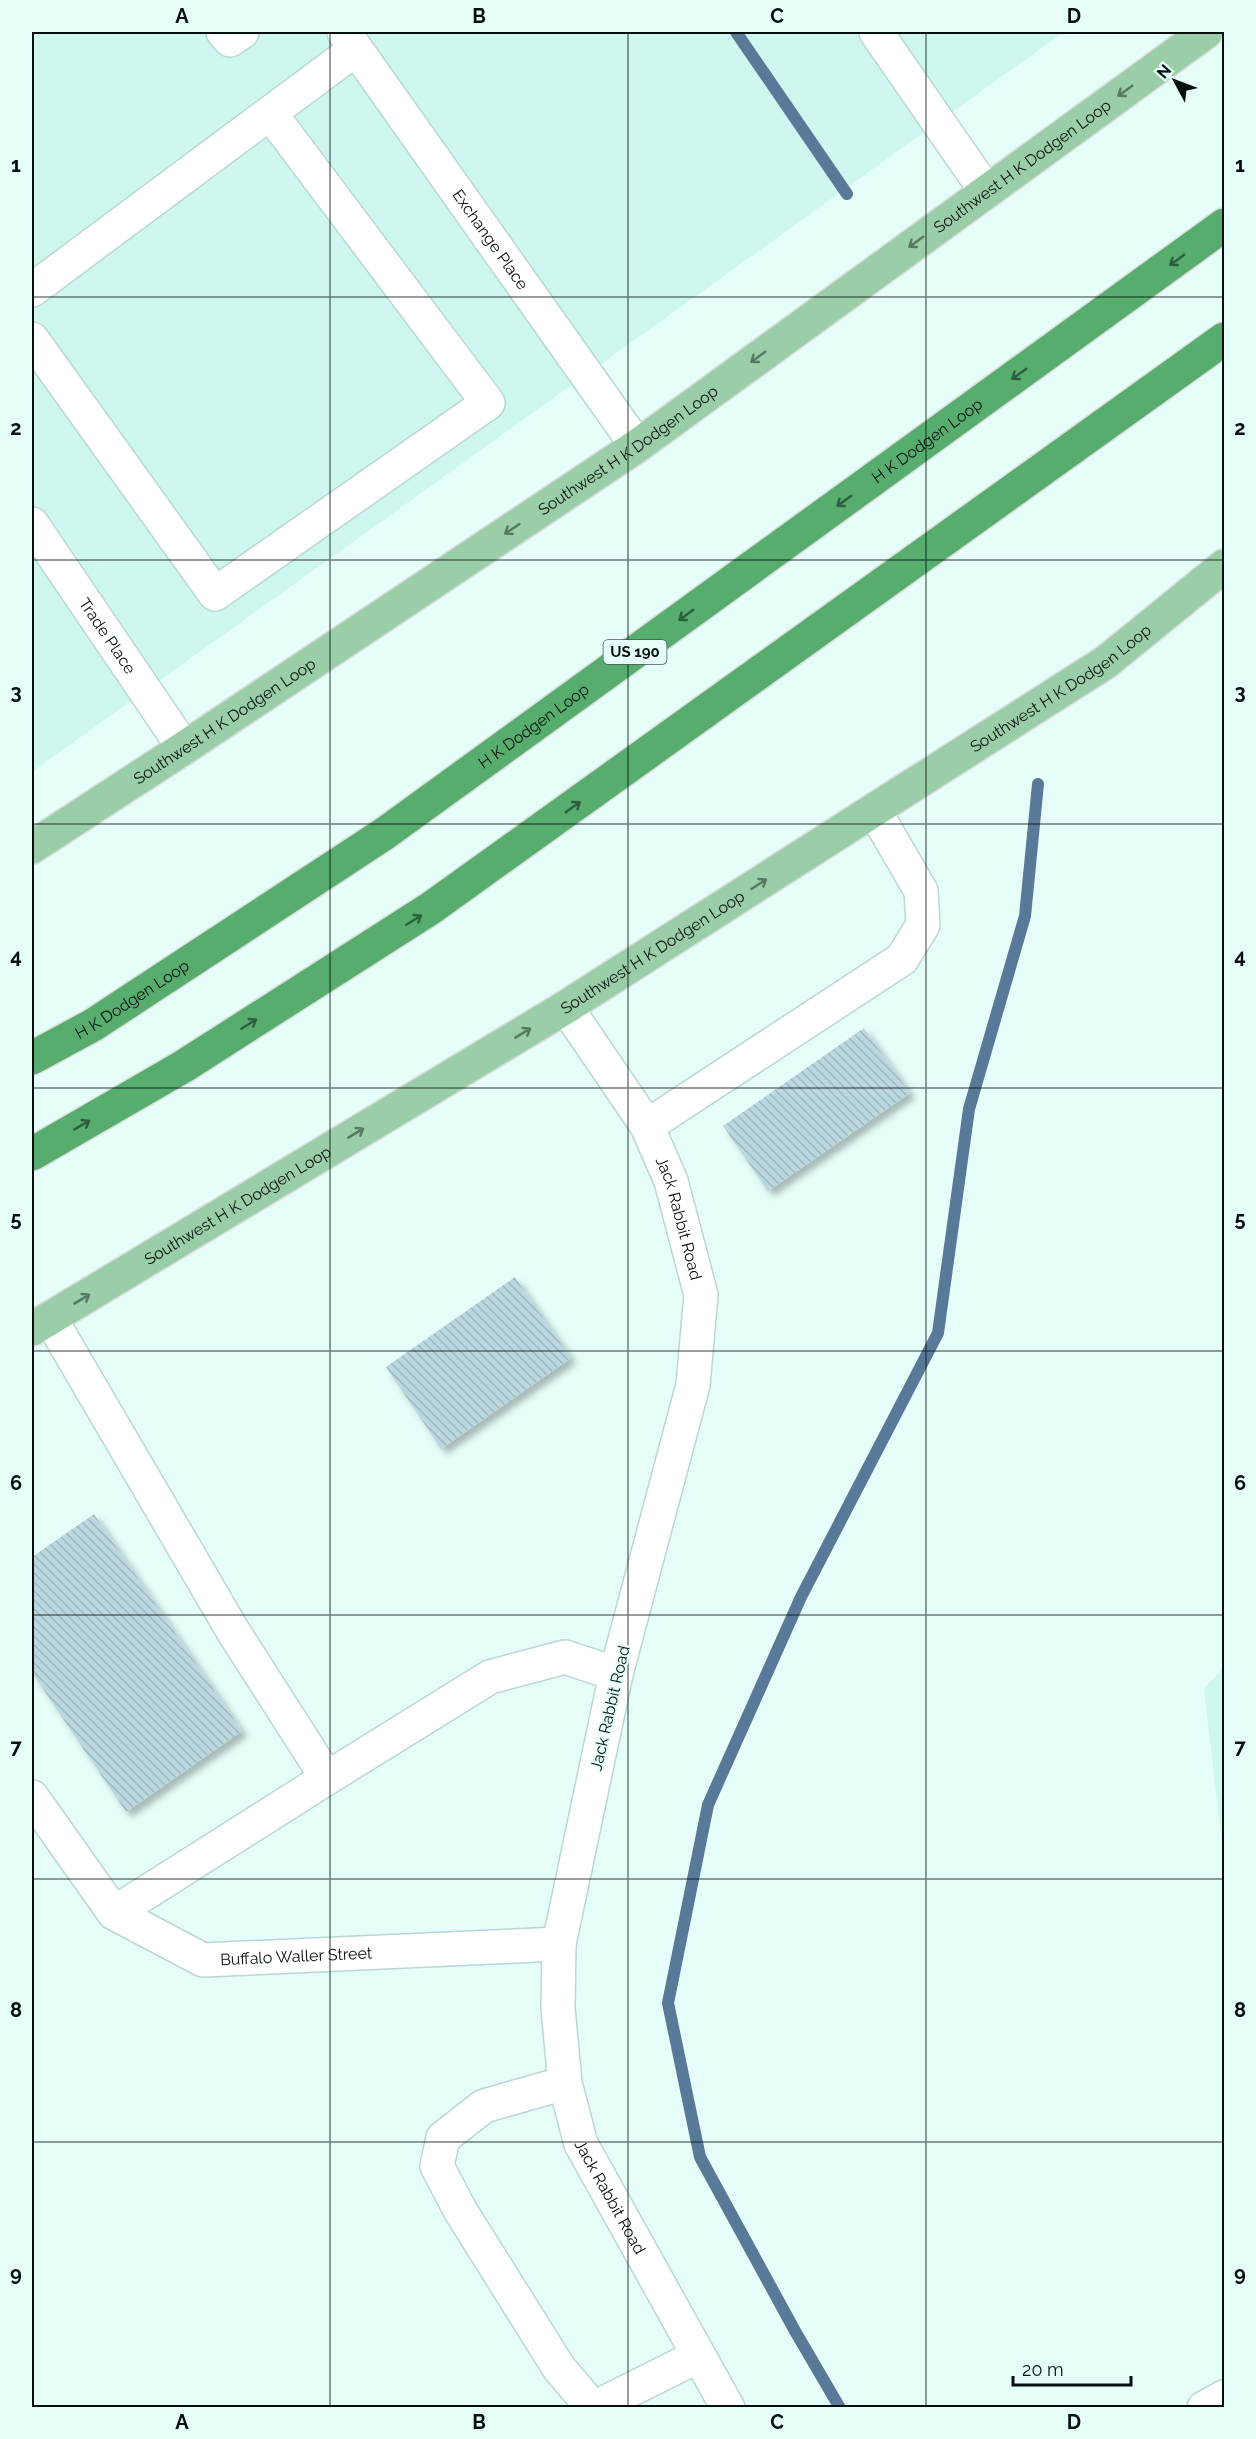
<svg xmlns="http://www.w3.org/2000/svg" width="1256" height="2439" font-family="Raleway,sans-serif">
	<style>
		.built { fill: #cef7ef }
		.lines { fill: none; stroke-linecap: round; stroke-linejoin: round }
		.stream { stroke: #587997; stroke-width: 12 }
		.building { fill: url(#building-back-hatch); filter: url(#shadow) }
		.minor-casing { stroke: #b9d8d2; stroke-width: 36 }
		.major-casing { stroke: #dcdddd; stroke-width: 36 }
		.highway-casing { stroke: #dcdddd; stroke-width: 36 }
		.minor { stroke: #fff; stroke-width: 33 }
		.major { stroke: #9acea8; stroke-width: 33 }
		.highway { stroke: #56ad6e; stroke-width: 33 }
		.oneway { stroke: #577862 }
		.oneway2 { stroke: #2e5e3e }
		.grid { fill: none; stroke: #050f0d; stroke-width: 1.5; stroke-opacity: 0.55 }
		.labels { text-anchor: middle; dominant-baseline: central; stroke-width: 4.5; stroke-linejoin: round; paint-order: stroke }
		.shield { fill: #e5fefa; stroke: #485754; stroke-width: 1.5 }
		.shield-label { font-size: 15px; font-weight: bold; fill: #050f0d }
		.street-label { font-size: 16px; fill: #050f0d; stroke: #e5fefa }
		.neatline { fill: none; stroke: #050f0d; stroke-width: 2 }
		.grid-label { font-size: 20px; text-anchor: middle; font-weight: bold; fill: #050f0d }
	</style>
	<defs>
		<pattern id="building-back-hatch" width="6" height="6" patternUnits="userSpaceOnUse" patternTransform="scale(1.5)"><rect width="6" height="6" fill="#bbd8e0"/><path d="M-1 5l2 2M0 0l6 6M5-1l2 2" fill="none" stroke="#9fb8bf"/></pattern>
		<filter id="shadow"><feDropShadow dx="5.5" dy="5.5" stdDeviation="3" flood-color="#0004"/></filter>
	</defs>
	<rect width="100%" height="100%" fill="#e5fefa"/>
	<g class="built">
		<polygon points="32,32 1064,32 32,772"/>
		<polygon points="1224,1667 1224,1860 1204,1689"/>
	</g>
	<g class="lines">
		<g class="stream">
			<polyline points="736,32 847,194"/>
			<polyline points="840,2408 795,2331 700,2157 668,2003 708,1805 801,1597 938,1333 969,1109 1025,916 1038,784"/>
		</g>
	</g>
	<g class="building">
		<polygon points="864,1028 910,1093 768,1191 723,1126"/>
		<polygon points="515,1277 571,1358 441,1449 386,1367"/>
		<polygon points="94,1514 242,1731 126,1812 32,1673 32,1557"/>
	</g>
	<g class="lines">
		<g class="minor-casing">
			<g id="minor">
				<polyline points="223,32 230,40 242,32"/>
				<path id="s1" d="M344,32L637,446"/>
				<polyline points="876,32 986,191"/>
				<polyline points="32,290 356,49"/>
				<polyline points="32,339 215,594 488,403 270,113"/>
				<path id="s2" d="M32,524L184,748"/>
				<path id="s3" d="M566,1007L647,1126L671,1181L701,1295L693,1385L616,1674L559,1944L558,2008L565,2083L581,2144L728,2408"/>
				<polyline points="647,1126 902,959 923,925 921,891 874,810"/>
				<polyline points="50,1318 233,1631 327,1778 114,1913"/>
				<polyline points="327,1778 490,1677 565,1657 616,1674"/>
				<path id="s4" d="M32,1797L114,1913L203,1960L559,1944"/>
				<polyline points="565,2083 484,2106 443,2138 437,2166 460,2210 559,2368 593,2408"/>
				<polyline points="594,2408 698,2356"/>
				<polyline points="1204,2408 1224,2397"/>
			</g>
		</g>
		<g class="major-casing">
			<g id="major">
				<path id="s5" d="M32,847L184,748L637,446L1206,32"/>
				<path id="s6" d="M32,1329L566,1007L874,810L1106,662L1224,566"/>
			</g>
		</g>
		<g class="highway-casing">
			<g id="highway">
				<path id="s7" d="M32,1058L93,1025L384,834L1224,225"/>
				<polyline points="32,1154 184,1066 431,908 1224,339"/>
			</g>
		</g>
		<use href="#minor" class="minor"/>
		<use href="#major" class="major"/>
		<use href="#highway" class="highway"/>
	</g>
	<defs><path id="oneway-shaft" d="M-6 0H5M1.5-3L5.5 0L1.5 3" fill="none" stroke-width="1.6" stroke-linecap="round" stroke-linejoin="round" transform="scale(1.5)"/></defs>
	<g class="oneway">
		<use href="#oneway-shaft" transform="translate(1125 91) rotate(144)"/>
		<use href="#oneway-shaft" transform="translate(916 242) rotate(144)"/>
		<use href="#oneway-shaft" transform="translate(758 357) rotate(144)"/>
		<use href="#oneway-shaft" transform="translate(512 529) rotate(146)"/>
		<use href="#oneway-shaft" transform="translate(759 884) rotate(-33)"/>
		<use href="#oneway-shaft" transform="translate(523 1033) rotate(-31)"/>
		<use href="#oneway-shaft" transform="translate(356 1133) rotate(-31)"/>
		<use href="#oneway-shaft" transform="translate(82 1299) rotate(-31)"/>
	</g>
	<g class="oneway2">
		<use href="#oneway-shaft" transform="translate(1177 260) rotate(144)"/>
		<use href="#oneway-shaft" transform="translate(1019 374) rotate(144)"/>
		<use href="#oneway-shaft" transform="translate(844 501) rotate(144)"/>
		<use href="#oneway-shaft" transform="translate(686 615) rotate(144)"/>
		<use href="#oneway-shaft" transform="translate(573 807) rotate(-36)"/>
		<use href="#oneway-shaft" transform="translate(414 920) rotate(-32)"/>
		<use href="#oneway-shaft" transform="translate(249 1024) rotate(-32)"/>
		<use href="#oneway-shaft" transform="translate(82 1125) rotate(-30)"/>
	</g>
	<path class="grid" d="M330,32V2408M628,32V2408M926,32V2408M32,297H1224M32,560H1224M32,824H1224M32,1088H1224M32,1351H1224M32,1615H1224M32,1879H1224M32,2142H1224"/>
	<g class="labels">
		<rect class="shield" x="603.5" y="640" width="63" height="24" rx="4.5"/>
		<g class="shield-label">
			<text x="635" y="652">US 190</text>
		</g>
		<g class="street-label">
			<text stroke="none"><textPath href="#s5" startOffset="1202">Southwest H K Dodgen Loop</textPath></text>
			<text stroke="none"><textPath href="#s1" startOffset="254">Exchange Place</textPath></text>
			<text stroke="none"><textPath href="#s7" startOffset="1088">H K Dodgen Loop</textPath></text>
			<text stroke="none"><textPath href="#s5" startOffset="716">Southwest H K Dodgen Loop</textPath></text>
			<text stroke="none"><textPath href="#s2" startOffset="135">Trade Place</textPath></text>
			<text stroke="none"><textPath href="#s6" startOffset="1212">Southwest H K Dodgen Loop</textPath></text>
			<text stroke="none"><textPath href="#s5" startOffset="230">Southwest H K Dodgen Loop</textPath></text>
			<text stroke="none"><textPath href="#s7" startOffset="602">H K Dodgen Loop</textPath></text>
			<text stroke="none"><textPath href="#s6" startOffset="726">Southwest H K Dodgen Loop</textPath></text>
			<text stroke="none"><textPath href="#s7" startOffset="116">H K Dodgen Loop</textPath></text>
			<text stroke="none"><textPath href="#s6" startOffset="240">Southwest H K Dodgen Loop</textPath></text>
			<text stroke="none"><textPath href="#s3" startOffset="242">Jack Rabbit Road</textPath></text>
			<text transform="translate(610 1708) rotate(-77)">Jack Rabbit Road</text>
			<text stroke="none"><textPath href="#s4" startOffset="336">Buffalo Waller Street</textPath></text>
			<text stroke="none"><textPath href="#s3" startOffset="1250">Jack Rabbit Road</textPath></text>
		</g>
	</g>
	<rect width="1256" height="2439" fill="none" stroke="#e5fefa" stroke-width="66"/>
	<g transform="translate(1175 81) rotate(311)" stroke="#e5fefa" stroke-width="4.5" paint-order="stroke">
	<path d="M0-4.5L10 22L0 15L-10 22Z" fill="#050f0d"/>
	<text y="-9" font-size="16" font-weight="bold" text-anchor="middle" fill="#050f0d">N</text>
	</g>
	<path d="M1013 2376v9h118v-9" fill="none" stroke="#050f0d" stroke-width="3"/>
	<text x="1022" y="2376" font-size="18" fill="#050f0d" stroke="#e5fefa" stroke-width="4.5" paint-order="stroke">20 m</text>
	<rect x="33" y="33" width="1190" height="2373" class="neatline"/>
	<g class="grid-label">
		<text x="182" y="23">A</text>
		<text x="479" y="23">B</text>
		<text x="777" y="23">C</text>
		<text x="1074" y="23">D</text>
		<text x="16" y="172">1</text>
		<text x="1240" y="172">1</text>
		<text x="16" y="435">2</text>
		<text x="1240" y="435">2</text>
		<text x="16" y="699">3</text>
		<text x="1240" y="699">3</text>
		<text x="16" y="963">4</text>
		<text x="1240" y="963">4</text>
		<text x="16" y="1226">5</text>
		<text x="1240" y="1226">5</text>
		<text x="16" y="1490">6</text>
		<text x="1240" y="1490">6</text>
		<text x="16" y="1754">7</text>
		<text x="1240" y="1754">7</text>
		<text x="16" y="2017">8</text>
		<text x="1240" y="2017">8</text>
		<text x="16" y="2281">9</text>
		<text x="1240" y="2281">9</text>
		<text x="182" y="2429">A</text>
		<text x="479" y="2429">B</text>
		<text x="777" y="2429">C</text>
		<text x="1074" y="2429">D</text>
	</g>
</svg>
